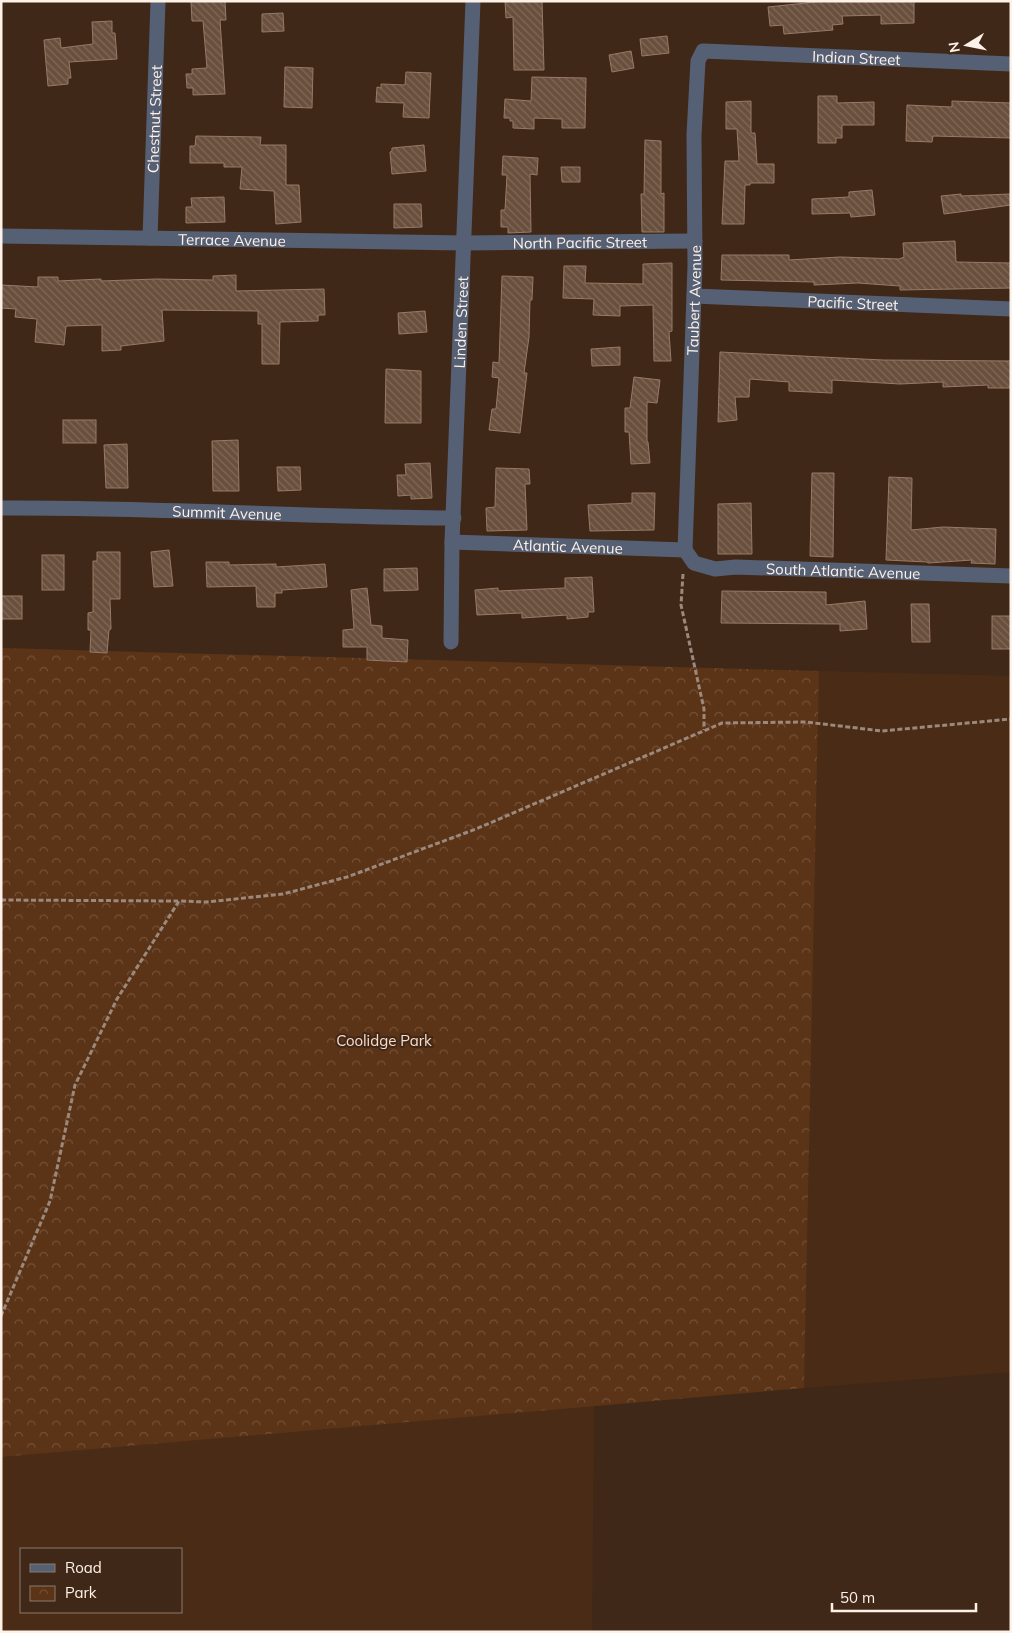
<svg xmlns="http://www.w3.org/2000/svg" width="1012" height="1633" font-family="Mulish,sans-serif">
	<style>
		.built { fill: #4a2c16; fill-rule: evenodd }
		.park { fill: url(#park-crowns) }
		.building { fill: url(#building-back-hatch); stroke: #977a67 }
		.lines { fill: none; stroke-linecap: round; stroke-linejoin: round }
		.path { stroke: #9c897d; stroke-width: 3; stroke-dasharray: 5 2.5; stroke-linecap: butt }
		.minor { stroke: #566074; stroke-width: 15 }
		.labels { text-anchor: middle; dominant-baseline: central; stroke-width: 4; stroke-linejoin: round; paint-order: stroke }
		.street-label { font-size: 15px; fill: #fef1e8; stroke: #402818 }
		.park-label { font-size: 15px; fill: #f9dbc7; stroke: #402818 }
	</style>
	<defs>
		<pattern id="park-crowns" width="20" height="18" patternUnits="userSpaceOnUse" patternTransform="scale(1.25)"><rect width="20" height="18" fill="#5b3316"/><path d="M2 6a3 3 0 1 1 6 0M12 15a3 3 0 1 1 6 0" fill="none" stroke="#745138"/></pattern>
		<pattern id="building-back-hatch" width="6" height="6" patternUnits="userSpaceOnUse" patternTransform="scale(1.25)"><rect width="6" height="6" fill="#694f3d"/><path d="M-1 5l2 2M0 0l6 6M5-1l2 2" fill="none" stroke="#806959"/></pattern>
	</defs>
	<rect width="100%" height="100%" fill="#402818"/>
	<g class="built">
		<polygon points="819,671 1011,676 1011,1372 804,1388"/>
		<path d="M594,1405L592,1632H1V1457ZM21,1549H181V1612H21Z"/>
	</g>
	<polygon class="park" points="1,648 819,671 804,1388 1,1457"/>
	<g class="building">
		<polygon points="191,1 225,1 226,20 220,20 225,94 193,95 193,88 187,88 186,74 192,74 192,69 207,68 203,21 192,21"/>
		<polygon points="505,1 542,1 544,70 514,70 513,17 506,18"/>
		<polygon points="825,1 914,1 914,23 881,24 881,15 842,16 843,24 832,25 833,30 784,34 783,25 770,26 768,7"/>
		<polygon points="283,13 284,31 262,32 262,14"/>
		<polygon points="112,21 112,33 115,33 117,59 69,62 71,78 68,78 68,84 48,86 44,40 60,38 61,48 93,44 92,22"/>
		<polygon points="667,36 669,53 642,56 640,39"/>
		<polygon points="631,51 634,68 612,72 609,55"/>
		<polygon points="285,67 313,68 312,108 284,107"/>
		<polygon points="406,72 431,73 429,118 403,117 404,103 376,102 377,87 381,88 381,84 405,85"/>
		<polygon points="532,77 586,78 585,128 562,128 562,119 534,118 534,129 513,128 513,121 510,121 510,118 504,118 505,99 531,101"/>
		<polygon points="818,96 837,96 837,103 874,102 874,125 842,125 842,138 836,138 836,143 818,143"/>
		<polygon points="751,101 751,133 755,133 757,164 774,164 774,183 750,183 750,185 745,185 744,224 722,224 725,161 739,161 737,129 726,129 726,102"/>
		<polygon points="952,101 1011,103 1011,138 933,136 932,142 906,141 907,105 952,107"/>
		<polygon points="196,136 261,137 260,145 286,145 286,185 299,185 301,222 276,224 274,191 240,189 242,167 224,167 224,163 190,163 190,146 195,146"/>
		<polygon points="645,140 661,141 661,194 664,193 664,232 642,232 641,194 644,194"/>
		<polygon points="424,145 426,171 392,174 390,152 392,151 392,148"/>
		<polygon points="503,156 538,158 537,175 530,174 531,232 508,233 508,227 501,227 501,210 505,210 507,175 502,175"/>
		<polygon points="561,167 580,167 580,182 562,182"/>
		<polygon points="872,190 875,215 851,217 850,213 812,214 812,199 849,197 849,192"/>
		<polygon points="961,194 961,196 1010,194 1011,205 944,214 941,196"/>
		<polygon points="224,197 225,222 186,223 186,207 192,207 191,198"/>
		<polygon points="394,204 421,204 422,227 394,228"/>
		<polygon points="955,241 956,262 1011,263 1011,288 900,290 900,286 858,283 814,285 814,282 721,280 722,255 789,255 789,260 840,257 899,259 904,257 903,243"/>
		<polygon points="672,263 672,331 669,332 671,361 654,361 653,305 620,306 620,316 593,315 594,299 563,298 564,266 586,266 585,283 643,284 643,264"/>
		<polygon points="236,275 236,291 324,289 325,315 318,315 318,321 280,322 279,364 262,364 262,324 258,324 258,311 162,310 164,341 121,346 121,350 102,351 102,325 66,326 64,345 35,342 37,319 15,317 16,309 1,308 1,285 38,287 38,277 58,277 58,281 101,279 101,281 156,279 213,280 213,276"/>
		<polygon points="502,276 533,277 532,300 530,300 529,337 524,373 527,373 520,433 489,430 492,409 496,409 499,378 492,377 493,362 499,363"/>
		<polygon points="425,311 427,332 399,334 398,313"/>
		<polygon points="620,347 620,365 592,366 591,349"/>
		<polygon points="720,352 883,360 1011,361 1011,388 988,388 988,385 943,387 943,382 900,384 832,380 832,393 789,391 789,382 750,379 749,397 735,397 737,420 718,422"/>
		<polygon points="386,369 421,371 421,423 385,423"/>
		<polygon points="634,377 660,380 657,403 647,402 647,442 648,442 650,463 631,464 629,432 625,432 625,408 630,408"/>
		<rect x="63" y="420" width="33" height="23"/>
		<polygon points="238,440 239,491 213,491 212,441"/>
		<polygon points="127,444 128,488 106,488 104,445"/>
		<polygon points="430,463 432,498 411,499 411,495 398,496 397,475 406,475 405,464"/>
		<polygon points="277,467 300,467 301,490 278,491"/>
		<polygon points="496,468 529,469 530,484 525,484 527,530 487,531 486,508 495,507"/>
		<polygon points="812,473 834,473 833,557 810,556"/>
		<polygon points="889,477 912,478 911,530 943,527 996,529 995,564 971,563 972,560 928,563 927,562 886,560"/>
		<polygon points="632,493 655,493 654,530 590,531 588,505 632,503"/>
		<polygon points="751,503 752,554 718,554 718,504"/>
		<polygon points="169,550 173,586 154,587 151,552"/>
		<polygon points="97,552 120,552 120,599 110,599 111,629 109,630 107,653 90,652 91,630 88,630 88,613 93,612 93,561 97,561"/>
		<rect x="42" y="555" width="22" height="35"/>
		<polygon points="206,562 229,562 229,565 276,564 276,567 325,564 327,587 282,590 282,593 275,593 275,607 257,607 256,586 207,587"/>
		<polygon points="417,568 418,590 384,591 384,569"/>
		<polygon points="592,577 594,612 588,612 588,617 567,619 567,615 522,618 522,613 477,615 475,590 498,588 498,591 565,588 565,578"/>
		<polygon points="367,588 371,625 382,626 382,638 408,640 407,662 367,660 367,647 343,647 343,630 354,629 351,590"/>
		<polygon points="722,591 826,592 826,605 865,601 867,629 840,631 840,624 721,623"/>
		<rect x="1" y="596" width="21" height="23"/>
		<polygon points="911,604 929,604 930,642 912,642"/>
		<rect x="992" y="616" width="19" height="33"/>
	</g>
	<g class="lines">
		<g class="path">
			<polyline points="683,574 681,605 704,709 704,730"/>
			<polyline points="1,900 178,901"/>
			<polyline points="1,1316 50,1201 75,1085 117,999 179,901 206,902 283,894 347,877 476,829 722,723 806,722 882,731 1011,719"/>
		</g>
		<g class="minor">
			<path id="s1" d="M1,236L464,243L695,241"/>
			<path id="s2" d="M150,238L158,1"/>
			<path id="s3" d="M694,296L1011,309"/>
			<path id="s4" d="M1,508C152,507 303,517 454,518"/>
			<path id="s5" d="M452,542L685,550"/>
			<path id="s6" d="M685,550L695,266L694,135L698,61L703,51L1011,64"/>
			<path id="s7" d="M685,550L694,563L715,569L736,567L1011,576"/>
			<path id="s8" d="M451,642L452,542L473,1"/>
		</g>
	</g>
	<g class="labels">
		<g class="street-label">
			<text stroke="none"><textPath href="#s6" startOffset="654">Indian Street</textPath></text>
			<text stroke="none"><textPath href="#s2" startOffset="119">Chestnut Street</textPath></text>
			<text stroke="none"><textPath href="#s1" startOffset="231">Terrace Avenue</textPath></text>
			<text stroke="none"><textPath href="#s1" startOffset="579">North Pacific Street</textPath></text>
			<text stroke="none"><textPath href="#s6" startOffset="250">Taubert Avenue</textPath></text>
			<text stroke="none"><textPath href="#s3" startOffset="159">Pacific Street</textPath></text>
			<text stroke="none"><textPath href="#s8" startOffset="320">Linden Street</textPath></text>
			<text stroke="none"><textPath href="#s4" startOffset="226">Summit Avenue</textPath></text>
			<text stroke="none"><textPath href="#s5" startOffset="116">Atlantic Avenue</textPath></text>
			<text stroke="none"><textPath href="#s7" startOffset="166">South Atlantic Avenue</textPath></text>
		</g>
		<g class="park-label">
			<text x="384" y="1040">Coolidge Park</text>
		</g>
	</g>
	<rect width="1012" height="1633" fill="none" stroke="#fef1e8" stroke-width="5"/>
	<rect x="20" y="1548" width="162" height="65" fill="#402818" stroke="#8c786b"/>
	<rect x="30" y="1564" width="25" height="8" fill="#566074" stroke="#8c786b"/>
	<text x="65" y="1573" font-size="15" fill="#fef1e8">Road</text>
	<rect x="30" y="1586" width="25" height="15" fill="url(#park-crowns)" stroke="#8c786b"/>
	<text x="65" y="1598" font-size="15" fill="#fef1e8">Park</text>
	<g transform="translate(967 45) rotate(260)" stroke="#402818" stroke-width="4" paint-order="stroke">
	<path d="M0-4L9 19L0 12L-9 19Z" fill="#fef1e8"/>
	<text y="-8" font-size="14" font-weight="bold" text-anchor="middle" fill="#fef1e8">N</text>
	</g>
	<path d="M832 1603v8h144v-8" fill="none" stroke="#fef1e8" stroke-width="2.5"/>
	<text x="840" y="1603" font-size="15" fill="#fef1e8" stroke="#402818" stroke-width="4" paint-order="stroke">50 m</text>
</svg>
